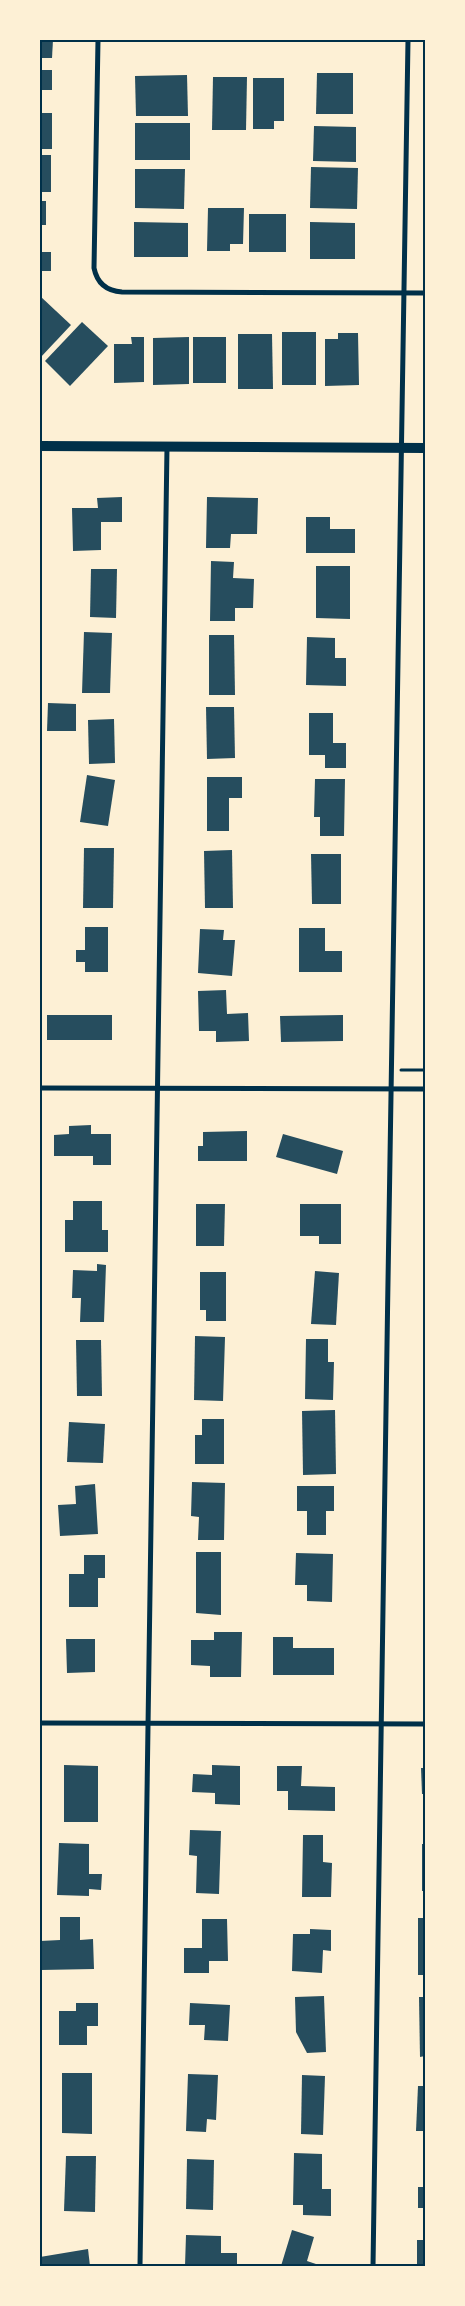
<svg xmlns="http://www.w3.org/2000/svg" width="465" height="2306" font-family="Helvetica,sans-serif">
	<style>
		.building { fill: #264d5e }
		.lines { fill: none; stroke-linecap: round; stroke-linejoin: round }
		.path { stroke: #003049; stroke-width: 3 }
		.minor { stroke: #003049; stroke-width: 5 }
		.secondary { stroke: #003049; stroke-width: 10 }
		.neatline { fill: none; stroke: #003049; stroke-width: 2 }
	</style>
	<rect width="100%" height="100%" fill="#fdf0d5"/>
	<g class="building">
		<polygon points="40,40 53,40 52,58 40,58"/>
		<rect x="40" y="70" width="12" height="20"/>
		<polygon points="317,73 353,73 353,114 316,114"/>
		<polygon points="187,75 188,116 136,116 135,76"/>
		<polygon points="213,77 247,77 246,130 212,130"/>
		<polygon points="253,78 284,78 284,121 274,121 274,129 253,129"/>
		<rect x="40" y="113" width="12" height="36"/>
		<rect x="135" y="123" width="55" height="37"/>
		<polygon points="314,126 356,127 356,162 313,161"/>
		<rect x="40" y="155" width="11" height="37"/>
		<polygon points="311,167 358,168 357,209 310,208"/>
		<polygon points="135,169 185,169 184,209 135,208"/>
		<rect x="40" y="201" width="6" height="24"/>
		<polygon points="208,208 244,208 243,244 230,244 230,251 207,251"/>
		<rect x="249" y="214" width="37" height="38"/>
		<polygon points="134,222 188,223 188,257 134,257"/>
		<polygon points="310,222 355,223 355,259 310,259"/>
		<rect x="40" y="252" width="11" height="19"/>
		<polygon points="40,296 71,325 40,358"/>
		<polygon points="82,322 108,346 70,386 45,361"/>
		<rect x="282" y="332" width="34" height="53"/>
		<polygon points="338,333 358,333 359,385 325,386 325,339 338,339"/>
		<polygon points="238,334 272,334 273,389 238,389"/>
		<polygon points="131,337 144,337 144,382 114,383 114,344 132,344"/>
		<polygon points="189,337 189,384 153,385 153,338"/>
		<rect x="193" y="337" width="33" height="46"/>
		<polygon points="122,497 122,522 101,522 101,550 73,551 72,508 98,508 97,498"/>
		<polygon points="207,497 258,498 257,534 231,534 230,548 206,548"/>
		<polygon points="306,517 330,517 330,529 355,529 355,553 306,553"/>
		<polygon points="211,561 234,562 233,578 254,579 253,608 235,608 235,621 210,621"/>
		<polygon points="316,566 350,566 350,619 316,618"/>
		<polygon points="91,569 117,569 116,618 90,617"/>
		<polygon points="84,632 112,633 110,693 82,693"/>
		<polygon points="209,635 234,635 235,695 209,695"/>
		<polygon points="307,637 335,638 335,658 346,658 346,686 306,685"/>
		<polygon points="48,703 76,704 76,731 47,731"/>
		<polygon points="206,707 234,707 235,758 207,759"/>
		<polygon points="309,713 333,713 333,743 346,743 346,768 325,768 325,755 309,755"/>
		<polygon points="114,719 115,763 89,764 88,720"/>
		<polygon points="87,775 115,780 108,826 80,822"/>
		<polygon points="207,777 242,777 242,798 229,798 229,831 207,831"/>
		<polygon points="315,779 345,779 344,836 320,836 320,817 314,817"/>
		<polygon points="84,848 114,848 113,908 83,908"/>
		<polygon points="232,850 233,908 205,908 204,851"/>
		<polygon points="311,854 341,854 341,904 312,904"/>
		<polygon points="85,927 108,927 108,972 85,972 85,962 76,962 76,950 85,950"/>
		<polygon points="299,928 325,928 325,951 342,951 342,972 299,972"/>
		<polygon points="200,929 224,930 223,940 235,940 232,976 198,973"/>
		<polygon points="226,990 227,1014 248,1013 249,1041 216,1042 216,1031 199,1031 198,991"/>
		<rect x="47" y="1015" width="65" height="25"/>
		<polygon points="343,1015 343,1041 281,1042 280,1016"/>
		<polygon points="91,1125 91,1134 111,1134 111,1165 93,1165 93,1156 54,1156 54,1135 69,1134 69,1126"/>
		<polygon points="247,1131 247,1161 198,1161 198,1146 203,1146 203,1132"/>
		<polygon points="283,1134 343,1151 337,1174 276,1157"/>
		<polygon points="73,1201 102,1201 102,1230 108,1230 108,1252 65,1252 65,1220 73,1220"/>
		<polygon points="196,1204 225,1204 224,1246 196,1246"/>
		<polygon points="300,1204 341,1204 341,1244 319,1244 319,1236 300,1236"/>
		<polygon points="97,1264 106,1265 104,1322 80,1322 81,1298 72,1298 73,1270 97,1271"/>
		<polygon points="315,1271 339,1273 336,1325 311,1324"/>
		<polygon points="200,1272 226,1272 226,1321 206,1321 206,1310 200,1310"/>
		<polygon points="195,1336 225,1337 223,1401 194,1400"/>
		<polygon points="306,1339 328,1339 328,1362 334,1362 333,1400 305,1399"/>
		<polygon points="76,1340 101,1340 102,1396 77,1396"/>
		<polygon points="335,1410 336,1474 303,1475 302,1411"/>
		<polygon points="202,1419 224,1419 224,1464 195,1464 195,1435 202,1435"/>
		<polygon points="69,1422 105,1424 103,1463 67,1462"/>
		<polygon points="192,1482 225,1483 224,1540 198,1540 199,1517 191,1516"/>
		<polygon points="95,1484 98,1534 60,1536 58,1505 76,1504 75,1486"/>
		<polygon points="297,1486 334,1486 334,1511 326,1511 326,1535 307,1535 307,1511 297,1511"/>
		<polygon points="196,1552 221,1552 221,1615 196,1613"/>
		<polygon points="296,1553 333,1554 332,1602 307,1601 307,1585 295,1585"/>
		<polygon points="84,1555 105,1555 105,1578 98,1578 98,1607 69,1607 69,1574 84,1574"/>
		<polygon points="214,1632 242,1632 241,1677 210,1677 210,1666 191,1665 191,1640 214,1640"/>
		<polygon points="273,1637 293,1637 293,1648 334,1648 334,1675 273,1675"/>
		<polygon points="66,1639 95,1639 95,1672 67,1673"/>
		<polygon points="64,1765 98,1766 98,1822 64,1822"/>
		<polygon points="212,1765 240,1766 240,1805 215,1804 215,1793 192,1792 193,1774 212,1775"/>
		<polygon points="277,1766 302,1766 301,1786 335,1787 335,1811 288,1810 288,1791 277,1791"/>
		<polygon points="421,1768 425,1768 425,1794 422,1794"/>
		<polygon points="190,1830 221,1831 219,1894 196,1893 197,1856 189,1855"/>
		<polygon points="303,1835 323,1835 323,1862 332,1863 331,1897 302,1897"/>
		<polygon points="59,1843 89,1844 89,1874 102,1874 101,1890 89,1889 89,1896 57,1895"/>
		<rect x="422" y="1844" width="3" height="47"/>
		<polygon points="60,1917 80,1917 80,1940 93,1939 94,1969 41,1970 40,1941 60,1940"/>
		<rect x="418" y="1918" width="7" height="57"/>
		<polygon points="202,1919 227,1919 228,1961 209,1961 209,1973 184,1973 184,1948 202,1948"/>
		<polygon points="310,1929 331,1930 331,1951 323,1950 322,1973 292,1971 293,1934 310,1934"/>
		<polygon points="324,1996 326,2052 307,2053 296,2032 295,1997"/>
		<polygon points="419,1997 425,1997 425,2056 420,2057"/>
		<polygon points="76,2003 98,2003 98,2026 87,2026 87,2045 59,2045 59,2011 76,2011"/>
		<polygon points="190,2003 230,2005 228,2041 204,2040 205,2025 189,2025"/>
		<polygon points="62,2073 92,2073 92,2134 62,2133"/>
		<polygon points="188,2074 218,2075 216,2120 207,2119 206,2132 186,2131"/>
		<polygon points="302,2075 325,2076 323,2135 301,2134"/>
		<polygon points="418,2086 425,2086 425,2131 416,2131"/>
		<polygon points="294,2153 322,2154 322,2189 331,2189 331,2216 303,2215 303,2205 293,2205"/>
		<polygon points="66,2156 96,2156 95,2212 64,2211"/>
		<polygon points="187,2159 214,2160 213,2210 186,2209"/>
		<rect x="418" y="2187" width="7" height="21"/>
		<polygon points="292,2230 314,2237 307,2261 322,2266 281,2266"/>
		<polygon points="186,2235 221,2236 221,2253 237,2253 237,2266 185,2266"/>
		<rect x="417" y="2240" width="8" height="26"/>
		<polygon points="88,2249 90,2266 40,2266 40,2257"/>
	</g>
	<g class="lines">
		<polyline class="path" points="401,1070 425,1070"/>
		<g class="minor">
			<path d="M98,40L94,268C97,283 106,291 122,292L425,293"/>
			<polyline points="40,1088 425,1089"/>
			<polyline points="40,1723 425,1724"/>
			<polyline points="140,2266 167,447"/>
			<path d="M373,2266C386,1524 393,782 408,40"/>
		</g>
		<polyline class="secondary" points="40,446 425,448"/>
	</g>
	<rect width="465" height="2306" fill="none" stroke="#fdf0d5" stroke-width="82"/>
	<rect x="41" y="41" width="383" height="2224" class="neatline"/>
</svg>
